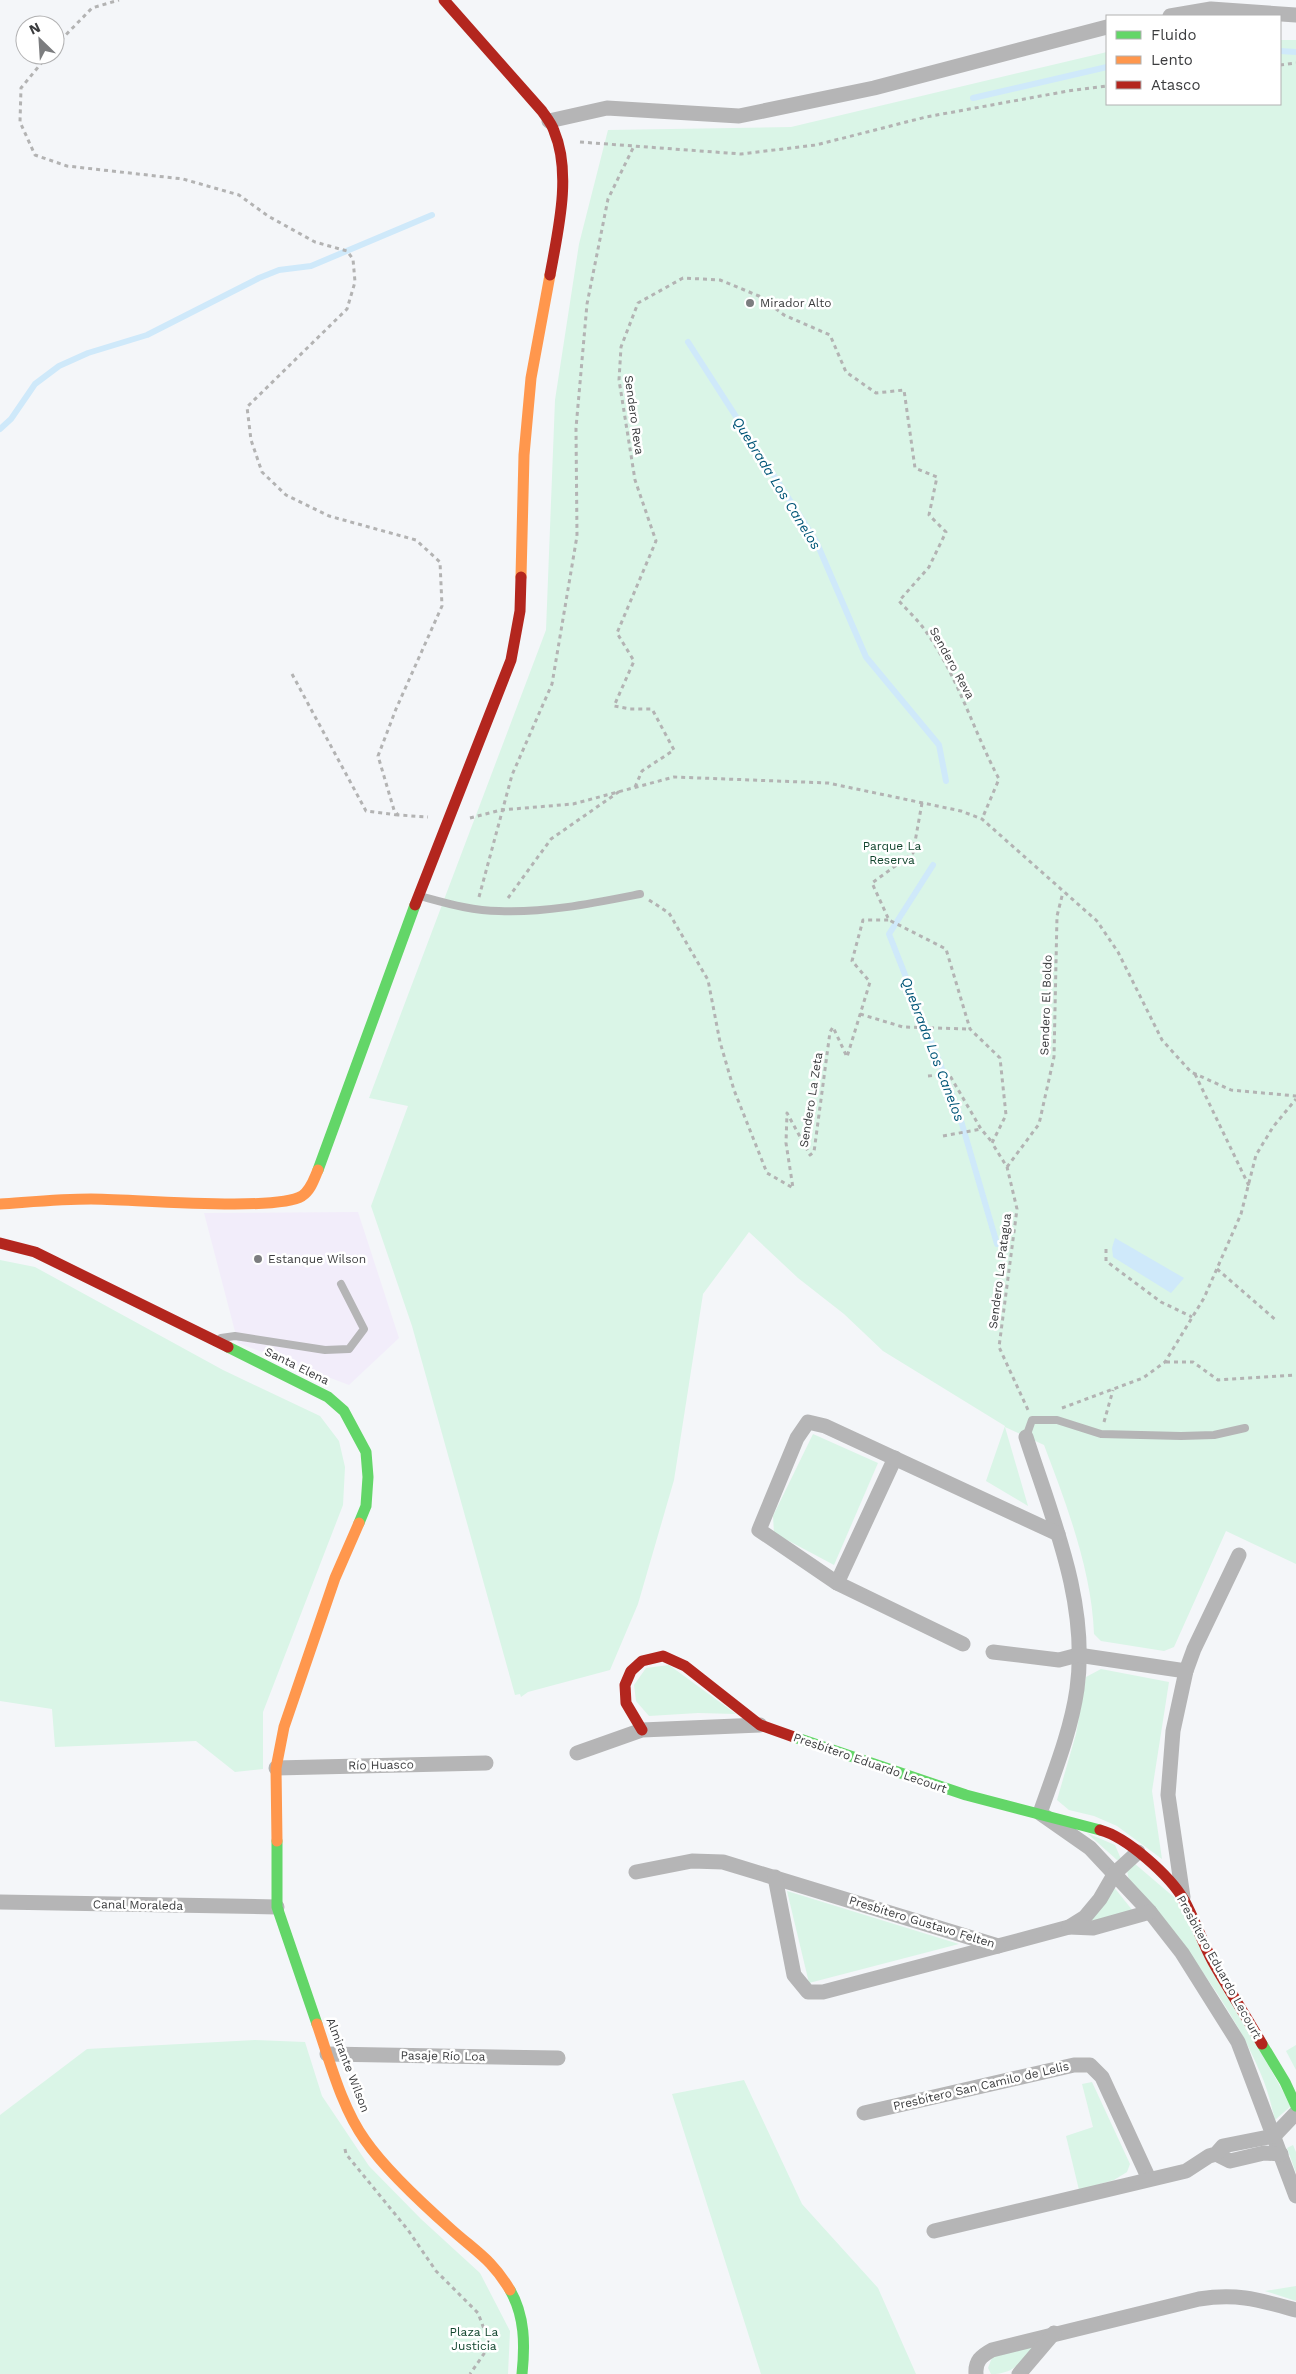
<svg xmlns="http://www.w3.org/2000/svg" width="1296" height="2374" font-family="'Work Sans',sans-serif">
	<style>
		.industrial { fill: #f2edfa }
		.green { fill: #daf5e7 }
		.water { fill: #cfe9fa }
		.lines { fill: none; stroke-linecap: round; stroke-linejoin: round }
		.stream { stroke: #cfe9fa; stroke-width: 6 }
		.path { stroke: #b3b3b3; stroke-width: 3; stroke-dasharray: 4 4; stroke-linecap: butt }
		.lane { stroke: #b5b5b6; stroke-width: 8 }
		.street { stroke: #b5b5b6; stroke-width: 15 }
		.fast { stroke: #63d668; stroke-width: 11 }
		.slow { stroke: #ff974d; stroke-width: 11 }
		.jam { stroke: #b3261e; stroke-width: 11 }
		.poi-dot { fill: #7c7d7f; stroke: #fff; stroke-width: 2 }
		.labels { text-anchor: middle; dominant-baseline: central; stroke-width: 5; stroke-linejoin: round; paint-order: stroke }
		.poi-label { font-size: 12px; fill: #3b3c3e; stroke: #fff; text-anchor: start }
		.street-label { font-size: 12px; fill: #3b3c3e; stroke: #fff }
		.park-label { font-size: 12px; fill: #12452e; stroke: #fff }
		.water-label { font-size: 14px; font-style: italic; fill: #057; stroke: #fff }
	</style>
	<rect width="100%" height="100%" fill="#f4f6f9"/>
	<polygon class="industrial" points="358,1212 399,1338 349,1385 238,1343 204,1213"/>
	<g class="green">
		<path d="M1280,40H1296V1564L1226,1531L1174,1647L1164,1651L1101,1641L1094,1634C1092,1571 1066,1503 1044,1445L1005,1427L1028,1506L986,1481L1005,1426L883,1351L844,1314L798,1278L749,1232L703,1294L674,1480L638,1604L610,1670L528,1692L521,1697L520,1694L515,1695L412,1326L371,1206L408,1106L369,1098L546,630L555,400L579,244L608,130L791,127L1107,52V104H1280Z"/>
		<polygon points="0,1260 35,1267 223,1370 320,1416 339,1441 345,1467 343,1505 263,1712 263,1769 235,1772 196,1741 55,1747 52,1709 0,1701"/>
		<polygon points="813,1434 878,1463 834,1565 774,1533 773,1516"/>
		<polygon points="669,1665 736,1714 698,1713 649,1716 636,1701 634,1685 646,1668"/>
		<polygon points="1101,1669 1169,1682 1152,1791 1162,1859 1117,1826 1094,1816 1069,1810 1057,1800 1076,1734 1086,1677"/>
		<polygon points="1087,1833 1115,1845 1121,1859 1117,1860"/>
		<path d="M1134,1863L1175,1898L1291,2106L1275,2120C1271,2104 1267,2087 1260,2072C1229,2000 1180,1939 1129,1880L1127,1871Z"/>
		<polygon points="1113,1886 1133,1911 1090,1923"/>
		<polygon points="787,1891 959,1944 809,1983"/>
		<polygon points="255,2040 305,2042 322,2096 369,2166 421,2219 480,2273 510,2331 508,2374 0,2374 0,2115 87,2049"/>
		<polygon points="1296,2045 1296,2070 1286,2051"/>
		<polygon points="744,2080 802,2204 878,2288 916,2374 761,2374 672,2094"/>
		<polygon points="1092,2082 1130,2164 1127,2172 1114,2180 1079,2190 1066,2136 1093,2127 1082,2084"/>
		<polygon points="1293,2145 1296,2152 1296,2173 1287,2148"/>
		<polygon points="1296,2286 1296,2301 1265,2291"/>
		<path d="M1035,2345C1020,2362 1015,2374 991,2374L988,2368L993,2355Z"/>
	</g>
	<polygon class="water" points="1115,1238 1184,1278 1171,1293 1113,1257 1112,1248"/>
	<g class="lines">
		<g class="stream">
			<polyline points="1280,51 1296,52"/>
			<polyline points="973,98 1107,67"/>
			<polyline points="688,342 816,541 866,657 939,745 946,781"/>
			<polyline points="0,429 11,419 35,384 59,366 88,353 147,335 259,278 279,270 311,266 432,215"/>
			<polyline points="933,865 889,934 957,1107 997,1244"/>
		</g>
		<g class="path">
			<polyline points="55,46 92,8 119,0"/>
			<polyline points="48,55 21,88 20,122 35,155 67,166 183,179 239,195 268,216 315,242 347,251 353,259 355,282 347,309 247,407 251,440 262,472 286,495 329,516 416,540 440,562 442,606 396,709 378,756 394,810 398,815 428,817"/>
			<polyline points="1280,65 1296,63"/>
			<polyline points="580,142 741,154 816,145 926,117 1068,91 1107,86"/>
			<polyline points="292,674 366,811 397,815"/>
			<path d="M635,787L642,771L674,750L652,709H630L614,706L634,661L617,633L656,541L635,480L619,380L621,347L638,303L683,278L720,280L759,296L784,315L830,335L846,372L876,393L904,390L915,468L937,477L929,515L946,532L929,567L899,601C909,612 921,623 929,636C959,680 974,732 999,779L982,819"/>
			<polyline points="922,803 913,853 872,883 889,920 946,949 970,1029 1000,1058 1006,1115 992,1143 1007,1167 1017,1209 999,1347 1028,1410"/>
			<polyline points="470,818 501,810 573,804 674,777 828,783 961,811 982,819 1097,921 1118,952 1162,1040 1191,1072 1231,1090 1296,1096"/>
			<polyline points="479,897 512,775 552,684 577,536 576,428 587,304 608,199 634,146"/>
			<polyline points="508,898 551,839 620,791"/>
			<polyline points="649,900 669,913 708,980 720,1042 734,1090 767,1173 793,1188 786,1143 787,1113 810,1155 814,1152 830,1032 833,1027 847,1057 870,982 852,961 863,920 889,920"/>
			<polyline points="860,1014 903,1027 970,1029"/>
			<polyline points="1195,1074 1249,1186"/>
			<polyline points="928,1076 949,1074 981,1129 992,1142"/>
			<polyline points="943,1136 981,1129"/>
			<polyline points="1007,1167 1039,1124 1054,1057 1057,916 1063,892"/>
			<polyline points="1106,1249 1106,1261 1161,1302 1192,1317"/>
			<polyline points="1217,1269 1277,1321"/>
			<polyline points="1166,1362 1193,1362 1218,1380 1295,1375"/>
			<polyline points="1062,1408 1143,1378 1165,1362 1204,1298 1241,1214 1256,1155 1273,1127 1296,1099"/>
			<polyline points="1104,1422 1113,1390"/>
			<polyline points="345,2149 346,2154 408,2230 436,2271 478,2313 490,2345 470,2374"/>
		</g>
		<g class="lane">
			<path d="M420,896C446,903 472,911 499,911C546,913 594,903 640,894"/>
			<polyline points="221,1338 235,1336 325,1350 349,1349 364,1329 341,1284"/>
			<polyline points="1026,1437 1032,1420 1057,1420 1101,1434 1181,1436 1214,1435 1245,1428"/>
		</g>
		<g class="street">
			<polyline points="1170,16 1211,9 1296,15"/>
			<polyline points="549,121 607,108 739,116 874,88 1107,27"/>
			<path d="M1026,1437C1052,1518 1089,1602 1077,1689C1071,1731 1054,1773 1040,1813L1090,1848L1150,1912L1182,1953L1238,2042L1296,2196"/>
			<polyline points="837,1583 895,1458"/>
			<polyline points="963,1644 837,1583 759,1530 797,1438 808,1422 825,1426 1058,1534"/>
			<polyline points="993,1652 1059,1660 1078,1655 1186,1671"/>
			<polyline points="577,1753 642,1730 760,1725"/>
			<polyline points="276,1768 486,1763"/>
			<polyline points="636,1872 692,1861 723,1862 998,1946 1069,1927 1085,1917 1100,1899 1115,1873 1138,1852"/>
			<polyline points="775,1877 794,1975 808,1992 823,1992 998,1946"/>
			<polyline points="1183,1897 1168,1795 1173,1731 1186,1671 1194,1649 1239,1555"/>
			<polyline points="0,1902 277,1907"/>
			<polyline points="1069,1927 1093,1928 1150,1912"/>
			<polyline points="327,2054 558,2058"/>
			<polyline points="864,2113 1074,2065 1090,2065 1102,2077 1149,2179"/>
			<polyline points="1216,2154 1230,2161 1264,2153 1281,2154"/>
			<polyline points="934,2231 1186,2171 1209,2156 1216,2154 1223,2146 1274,2136 1296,2113"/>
			<path d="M976,2374C975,2361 981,2356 992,2350L1199,2299C1238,2293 1259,2300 1296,2310"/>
			<polyline points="1019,2374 1054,2333"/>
		</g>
		<g class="fast">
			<polyline points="318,1170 415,905"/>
			<polyline points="228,1347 328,1397 344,1411 366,1452 368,1477 366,1506 359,1523"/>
			<polyline points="794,1737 966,1795 1100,1830"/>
			<polyline points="277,1841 277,1907 317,2024"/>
			<polyline points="1262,2044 1285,2082 1296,2106"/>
			<path d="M510,2290C525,2316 525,2345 522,2374"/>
		</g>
		<g class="slow">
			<polyline points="521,577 524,455 531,378 550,275"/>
			<path d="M0,1204C30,1202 61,1199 91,1199C130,1199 276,1212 302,1196C311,1190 314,1179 318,1170"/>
			<polyline points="277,1841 276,1768 284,1727 335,1578 359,1523"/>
			<path d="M317,2024C330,2062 342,2108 365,2140C385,2169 426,2207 452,2230C478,2253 492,2260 510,2290"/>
		</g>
		<g class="jam">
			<path d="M444,0L542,111C546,117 552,124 554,131C572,173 558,231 550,275"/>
			<polyline points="415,905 511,660 520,611 521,577"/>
			<polyline points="0,1243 35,1252 228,1347"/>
			<polyline points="642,1730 626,1703 625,1685 631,1671 642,1661 663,1656 685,1666 760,1725 794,1737"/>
			<path d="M1100,1830C1127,1837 1170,1876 1184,1900C1195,1920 1202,1942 1213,1962C1229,1990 1246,2016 1262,2044"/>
		</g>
	</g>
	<g class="poi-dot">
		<circle cx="750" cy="303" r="5"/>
		<circle cx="258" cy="1259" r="5"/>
	</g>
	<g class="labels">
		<g class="poi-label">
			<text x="760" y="303">Mirador Alto</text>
			<text x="268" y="1259">Estanque Wilson</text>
		</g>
		<g class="street-label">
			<text transform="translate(634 415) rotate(82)">Sendero Reva</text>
			<text transform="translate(952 663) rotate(61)">Sendero Reva</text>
			<text transform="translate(1046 1005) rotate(-88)">Sendero El Boldo</text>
			<text transform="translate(811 1100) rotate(-81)">Sendero La Zeta</text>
			<text transform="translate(1000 1271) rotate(-83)">Sendero La Patagua</text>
			<text transform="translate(297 1366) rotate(26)">Santa Elena</text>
			<text transform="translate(870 1763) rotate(19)">Presbítero Eduardo Lecourt</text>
			<text transform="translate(381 1765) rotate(-1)">Río Huasco</text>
			<text transform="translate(138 1905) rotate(1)">Canal Moraleda</text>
			<text transform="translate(922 1922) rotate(17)">Presbítero Gustavo Felten</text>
			<text transform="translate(1219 1967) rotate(61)">Presbítero Eduardo Lecourt</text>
			<text transform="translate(443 2056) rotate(1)">Pasaje Río Loa</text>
			<text transform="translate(348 2065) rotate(69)">Almirante Wilson</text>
			<text transform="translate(981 2086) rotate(-13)">Presbítero San Camilo de Lelis</text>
		</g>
		<g class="park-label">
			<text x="892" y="846">Parque La<tspan x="892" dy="14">Reserva</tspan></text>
			<text x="474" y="2332">Plaza La<tspan x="474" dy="14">Justicia</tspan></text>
		</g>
		<g class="water-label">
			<text transform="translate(777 483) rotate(58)">Quebrada Los Canelos</text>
			<text transform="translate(933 1049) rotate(69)">Quebrada Los Canelos</text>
		</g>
	</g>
	<rect x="1106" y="15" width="175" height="90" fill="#ffffff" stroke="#b1b1b2"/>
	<rect x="1116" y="31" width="25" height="8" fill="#63d668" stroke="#b1b1b2"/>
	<text x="1151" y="40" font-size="15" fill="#3b3c3e">Fluido</text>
	<rect x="1116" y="56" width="25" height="8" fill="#ff974d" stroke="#b1b1b2"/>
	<text x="1151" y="65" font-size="15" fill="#3b3c3e">Lento</text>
	<rect x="1116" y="81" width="25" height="8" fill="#b3261e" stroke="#b1b1b2"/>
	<text x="1151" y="90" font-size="15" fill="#3b3c3e">Atasco</text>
	<g transform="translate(40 40) rotate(335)"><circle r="24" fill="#ffffff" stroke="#b1b1b2"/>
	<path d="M0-4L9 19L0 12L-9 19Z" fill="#7c7d7f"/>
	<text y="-8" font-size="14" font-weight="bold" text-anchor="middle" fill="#3b3c3e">N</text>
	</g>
</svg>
